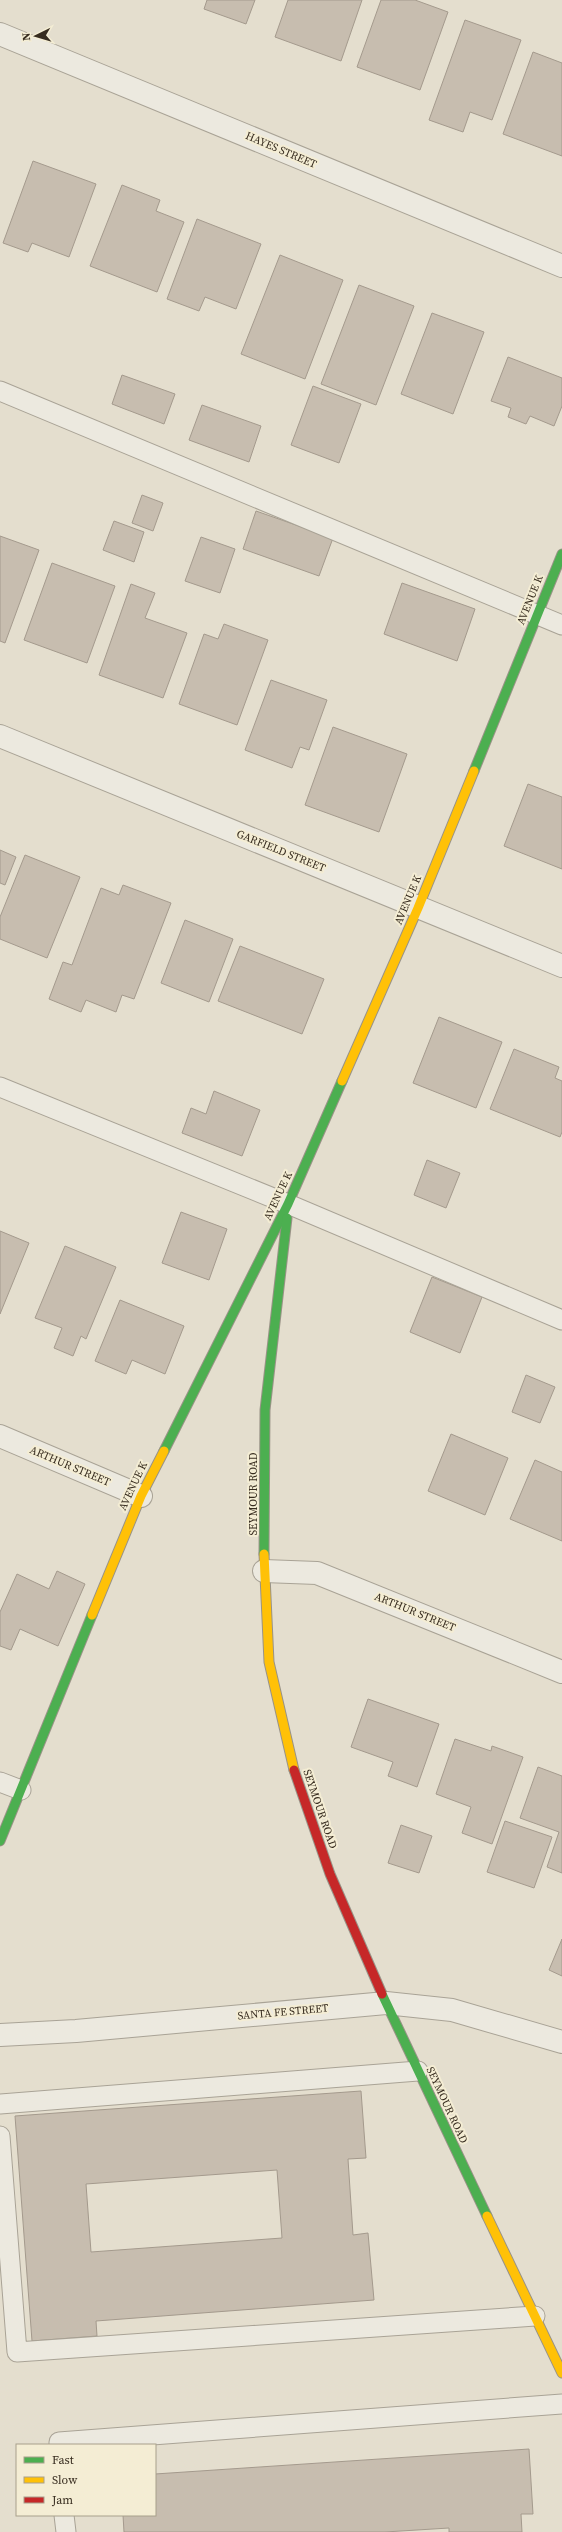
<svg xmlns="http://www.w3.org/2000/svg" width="562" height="2532" font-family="'Source Serif 4',serif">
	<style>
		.building { fill: #c7bdaf; stroke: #a49a8d; fill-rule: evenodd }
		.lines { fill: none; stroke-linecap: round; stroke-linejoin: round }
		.lane-casing { stroke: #a9a396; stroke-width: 21 }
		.street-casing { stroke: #a9a396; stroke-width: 24 }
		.fast-casing { stroke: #999387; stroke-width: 11 }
		.slow-casing { stroke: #999387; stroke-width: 11 }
		.jam-casing { stroke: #999387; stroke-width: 11 }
		.lane { stroke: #ece9df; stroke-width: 19 }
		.street { stroke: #ece9df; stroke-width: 22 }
		.fast { stroke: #4caf50; stroke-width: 9 }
		.slow { stroke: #ffc107; stroke-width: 9 }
		.jam { stroke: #c62828; stroke-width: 9 }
		.labels { text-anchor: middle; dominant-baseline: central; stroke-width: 4; stroke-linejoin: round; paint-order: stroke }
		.street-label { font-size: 11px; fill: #372c1f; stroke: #f4edd4 }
	</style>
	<rect width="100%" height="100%" fill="#e4dece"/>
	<g class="building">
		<polygon points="207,0 255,0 246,24 204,9"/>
		<polygon points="288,0 362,0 341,61 275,37"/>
		<polygon points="381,0 415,0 448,12 420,90 357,67"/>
		<polygon points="465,20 521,40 492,120 470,112 463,132 429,120"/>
		<polygon points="533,52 562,63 562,156 503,134"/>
		<polygon points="33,161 96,184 69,257 32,243 28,252 3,243"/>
		<polygon points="122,185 160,200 156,211 184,222 157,292 90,266"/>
		<polygon points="197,219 261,244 236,309 205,297 199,311 167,299"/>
		<polygon points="280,255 343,280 305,379 241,354"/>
		<polygon points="359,285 414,306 376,405 321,384"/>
		<polygon points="432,313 484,332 453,414 401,394"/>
		<polygon points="508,357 562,378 562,406 554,426 530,416 526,424 508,417 511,408 491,401"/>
		<polygon points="122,375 175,394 164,424 112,404"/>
		<polygon points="313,386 361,404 339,463 291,445"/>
		<polygon points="202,405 261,426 249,462 189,440"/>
		<polygon points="142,495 163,503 153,531 132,523"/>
		<polygon points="256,511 333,538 319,576 243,549"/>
		<polygon points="114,521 144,532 134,562 103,550"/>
		<polygon points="0,536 39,550 5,643 0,641"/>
		<polygon points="201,537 235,549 220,593 185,581"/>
		<polygon points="52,563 115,586 87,663 24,640"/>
		<polygon points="402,583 475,609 457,661 384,634"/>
		<polygon points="131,584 155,593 145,618 187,633 163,698 99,675"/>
		<polygon points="224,624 268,640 237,725 179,704 204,634 218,639"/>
		<polygon points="271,680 327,700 309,750 300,747 292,768 245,750"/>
		<polygon points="333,727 407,754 379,832 305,805"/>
		<polygon points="528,784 562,797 562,869 504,846"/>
		<polygon points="0,850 16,857 5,885 0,883"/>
		<polygon points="25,855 80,877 47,958 0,939 0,917"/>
		<polygon points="123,885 171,903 134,999 122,995 116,1012 86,1000 81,1012 49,999 63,962 72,965 101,888 119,895"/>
		<polygon points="185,920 233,939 209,1002 161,983"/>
		<polygon points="240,946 324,979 302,1034 218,1001"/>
		<polygon points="439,1017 502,1042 476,1108 413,1083"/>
		<polygon points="514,1049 559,1067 555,1078 562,1081 562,1132 560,1137 490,1109"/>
		<polygon points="214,1091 260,1110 242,1156 182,1133 191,1108 206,1114"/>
		<polygon points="427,1160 460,1173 446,1208 414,1195"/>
		<polygon points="181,1212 227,1229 209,1280 162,1263"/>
		<polygon points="0,1231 29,1243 0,1314"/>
		<polygon points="65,1246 116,1267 86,1339 81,1336 73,1356 54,1348 62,1328 35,1318"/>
		<polygon points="432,1277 482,1297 460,1353 410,1332"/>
		<polygon points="120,1300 184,1326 165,1374 132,1360 126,1374 95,1361"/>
		<polygon points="526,1375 555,1387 540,1423 512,1412"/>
		<polygon points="451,1434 508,1458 485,1515 428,1491"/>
		<polygon points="535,1460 562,1472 562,1541 510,1519"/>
		<polygon points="57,1571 85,1584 58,1646 20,1629 11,1650 0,1646 0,1612 17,1574 49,1589"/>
		<polygon points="368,1699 439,1724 417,1787 388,1776 393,1762 351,1747"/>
		<polygon points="455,1739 491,1751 492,1746 523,1757 492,1844 462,1833 471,1807 436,1794"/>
		<polygon points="538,1767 562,1776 562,1873 547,1867 559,1832 520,1818"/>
		<polygon points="505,1821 552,1837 534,1888 487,1872"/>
		<polygon points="401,1825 432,1836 419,1873 388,1863"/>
		<polygon points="562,1939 562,1976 549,1970"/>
		<path d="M361,2091L366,2158L348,2159L353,2235L368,2233L374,2300L96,2321L97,2336L32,2341L15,2116ZM277,2170L282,2238L91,2252L86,2184Z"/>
		<polygon points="529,2449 533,2514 521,2514 522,2532 449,2532 449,2528 385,2532 124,2532 123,2515 155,2515 155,2474"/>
	</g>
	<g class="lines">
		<g class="lane-casing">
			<g id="lane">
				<polyline points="0,391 562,625"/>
				<polyline points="0,1087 288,1204 562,1320"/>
				<polyline points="0,1782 21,1790"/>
				<polyline points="0,2104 418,2071"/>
				<polyline points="0,2136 17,2352 535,2316"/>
				<polyline points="59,2445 59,2442 562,2404"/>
				<polyline points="64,2515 66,2532"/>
			</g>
		</g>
		<g class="street-casing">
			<g id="street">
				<polyline points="0,34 562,266"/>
				<polyline points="0,736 562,966"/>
				<polyline points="0,1436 141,1496"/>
				<polyline points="264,1571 317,1573 562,1672"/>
				<polyline points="0,2035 76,2031 386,2003 452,2010 562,2042"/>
			</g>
		</g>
		<g class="fast-casing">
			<g id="fast">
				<polyline points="474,771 562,554"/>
				<polyline points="164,1451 288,1204 342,1081"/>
				<polyline points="264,1554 265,1410 287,1218"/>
				<polyline points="0,1841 92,1615"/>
				<polyline points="382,1994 487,2216"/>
			</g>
		</g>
		<g class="slow-casing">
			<g id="slow">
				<polyline points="342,1081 418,908 474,771"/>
				<polyline points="264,1554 269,1662 294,1770"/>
				<polyline points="92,1615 141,1496 164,1451"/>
				<polyline points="487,2216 562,2373"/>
			</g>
		</g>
		<g class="jam-casing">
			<polyline id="jam" points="294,1770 330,1874 382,1994"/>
		</g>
		<use href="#lane" class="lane"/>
		<use href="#street" class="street"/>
		<use href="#fast" class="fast"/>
		<use href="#slow" class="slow"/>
		<use href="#jam" class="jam"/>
	</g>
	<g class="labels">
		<g class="street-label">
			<text transform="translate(281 150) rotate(23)">HAYES STREET</text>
			<text transform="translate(530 600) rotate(-68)">AVENUE K</text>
			<text transform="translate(281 851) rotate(22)">GARFIELD STREET</text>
			<text transform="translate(408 900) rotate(-67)">AVENUE K</text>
			<text transform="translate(278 1196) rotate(-65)">AVENUE K</text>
			<text transform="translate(70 1466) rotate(23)">ARTHUR STREET</text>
			<text transform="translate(133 1486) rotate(-65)">AVENUE K</text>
			<text transform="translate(253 1494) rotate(-90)">SEYMOUR ROAD</text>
			<text transform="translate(415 1612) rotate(22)">ARTHUR STREET</text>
			<text transform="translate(320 1809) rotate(71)">SEYMOUR ROAD</text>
			<text transform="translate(283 2012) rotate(-5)">SANTA FE STREET</text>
			<text transform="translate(447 2105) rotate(65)">SEYMOUR ROAD</text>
		</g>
	</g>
	<rect x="16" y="2444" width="140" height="72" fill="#f4edd4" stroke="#a8a08c"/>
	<rect x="24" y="2457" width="20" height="6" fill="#4caf50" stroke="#a8a08c"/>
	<text x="52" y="2464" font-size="12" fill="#372c1f">Fast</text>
	<rect x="24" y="2477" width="20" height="6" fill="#ffc107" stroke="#a8a08c"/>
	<text x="52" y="2484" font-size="12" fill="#372c1f">Slow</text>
	<rect x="24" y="2497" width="20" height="6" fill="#c62828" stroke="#a8a08c"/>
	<text x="52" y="2504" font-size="12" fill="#372c1f">Jam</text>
	<g transform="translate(36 36) rotate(265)" stroke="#f4edd4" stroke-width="3" paint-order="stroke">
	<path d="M0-3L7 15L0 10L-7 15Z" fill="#372c1f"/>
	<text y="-6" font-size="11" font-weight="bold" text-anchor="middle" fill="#372c1f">N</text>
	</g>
</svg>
